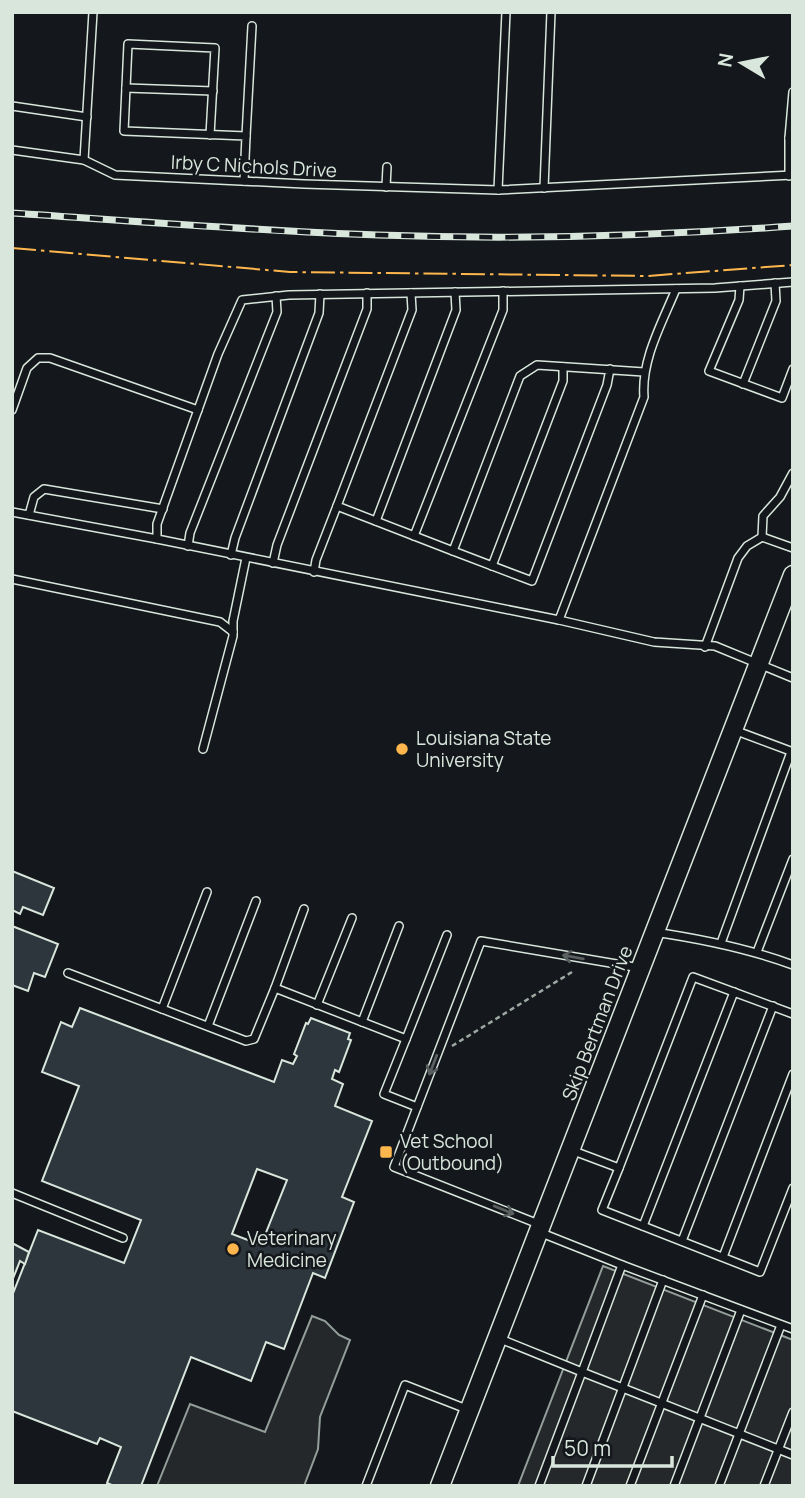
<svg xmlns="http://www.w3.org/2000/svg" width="805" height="1498" font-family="Manrope,sans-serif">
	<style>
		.parking { fill: #24282b; stroke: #939e99; stroke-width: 2 }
		.building { fill: #2c363c; stroke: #d8e6dc; stroke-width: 2; fill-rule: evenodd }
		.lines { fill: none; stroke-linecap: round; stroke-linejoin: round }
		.service-casing { stroke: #d8e6dc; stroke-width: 10 }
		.tertiary-casing { stroke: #d8e6dc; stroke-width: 21 }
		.path { stroke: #9da8a2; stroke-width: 2.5; stroke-dasharray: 5 3.5; stroke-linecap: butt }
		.service { stroke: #14181c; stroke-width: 7 }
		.tertiary { stroke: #14181c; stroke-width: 18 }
		.rail-casing { stroke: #d8e6dc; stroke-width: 7 }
		.rail { stroke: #14181c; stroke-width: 4.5; stroke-dasharray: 13; stroke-linecap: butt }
		.power { stroke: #ffb74d; stroke-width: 2; stroke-dasharray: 24 5 3.5 5; stroke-linecap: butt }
		.oneway { stroke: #59605f }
		.poi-dot { fill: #ffb74d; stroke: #14181c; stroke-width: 2.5 }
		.labels { text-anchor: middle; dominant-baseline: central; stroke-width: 5; stroke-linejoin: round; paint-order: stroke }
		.street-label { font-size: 19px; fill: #d8e6dc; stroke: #14181c }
		.poi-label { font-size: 19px; fill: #d8e6dc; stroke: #14181c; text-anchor: start }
	</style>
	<rect width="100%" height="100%" fill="#14181c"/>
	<g class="parking">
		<polygon points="603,1266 793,1340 793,1486 518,1486"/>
		<polygon points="312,1316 325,1321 339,1335 350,1340 320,1417 318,1449 304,1486 157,1486 190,1404 265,1432"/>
	</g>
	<g class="building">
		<polygon points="12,871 54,888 43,915 23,907 20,914 12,910"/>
		<polygon points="12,926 58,944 45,977 34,973 28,991 12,985"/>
		<path d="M80,1008L274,1082L282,1060L293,1064L297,1056L294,1054L306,1023L308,1024L311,1018L350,1033L348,1039L351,1040L339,1072L335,1070L332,1079L343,1084L335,1106L372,1121L342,1197L354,1202L325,1278L313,1273L284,1349L266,1342L251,1381L191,1357L141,1486H114L107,1483L121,1447L100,1438L97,1444L12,1411V1296L38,1230L124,1263L141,1220L42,1181L79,1086L42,1072L61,1022L72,1027ZM257,1169L287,1180L261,1245L232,1234Z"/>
		<polygon points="12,1243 29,1252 25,1264 20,1261 12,1281"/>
	</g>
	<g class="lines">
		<g class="service-casing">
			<g id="service">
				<polyline points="126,88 213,91"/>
				<polyline points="793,92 789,138 793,138"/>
				<polyline points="12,106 87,117"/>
				<polyline points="210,135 215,48 128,44 124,131 246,136 244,181"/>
				<polyline points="246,136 252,26"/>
				<polyline points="789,138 789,176"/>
				<polyline points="12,150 84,160 115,175 304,184 498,190 793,175"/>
				<polyline points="84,160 93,12"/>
				<polyline points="386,187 387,167"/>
				<polyline points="544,188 551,12"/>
				<polyline points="498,190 506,12"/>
				<polyline points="793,282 715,288 289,295 242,300 218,354 157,524 157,539 559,620 654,642 715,646 793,678"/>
				<polyline points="740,286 739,300 709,371 782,398 793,369"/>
				<polyline points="411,293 412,310 337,506 453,551"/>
				<polyline points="610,369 607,385 532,581 453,551 520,376 537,365 644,372"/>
				<polyline points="743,384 776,301 775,283"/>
				<polyline points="12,410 27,368 38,358 50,358 198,410"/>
				<polyline points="12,512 157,539"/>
				<polyline points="29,515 34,497 44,489 163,509"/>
				<polyline points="376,521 456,310 455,292"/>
				<polyline points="414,536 503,310 503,291"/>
				<polyline points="762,537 763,516 780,497 793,473"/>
				<polyline points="188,546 190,533 277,312 276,296"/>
				<polyline points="231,555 235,538 319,313 320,294"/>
				<polyline points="273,563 277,545 367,309 367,293"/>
				<polyline points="492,566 563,381 563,367"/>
				<polyline points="314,572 316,560 337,506"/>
				<polyline points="12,579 220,622 233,632"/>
				<path d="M559,620L644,397C641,360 662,323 676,289"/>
				<polyline points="705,647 738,558 747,546 762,537 793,548"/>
				<polyline points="734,730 793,752"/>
				<polyline points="203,749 233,636 233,621 246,558"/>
				<path d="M654,932C702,939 747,948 793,965"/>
				<polyline points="721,943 791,752"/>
				<polyline points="757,952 793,859"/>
				<polyline points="68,973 246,1041 254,1039 275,988 406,1039 384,1094 417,1107"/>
				<polyline points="275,988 304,909"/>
				<polyline points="317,1005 352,918"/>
				<polyline points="162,1009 207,892"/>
				<polyline points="362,1022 399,926"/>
				<polyline points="208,1026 256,901"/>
				<polyline points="406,1039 447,935"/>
				<polyline points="571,1150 619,1168 693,977 793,1014"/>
				<polyline points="619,1168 602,1210 760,1272 793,1188"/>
				<polyline points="12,1193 123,1238"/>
				<polyline points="541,1225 394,1167 481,941 640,968"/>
				<polyline points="643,1226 734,992"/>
				<polyline points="539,1232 622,1265 582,1372 793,1455"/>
				<polyline points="682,1241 773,1006"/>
				<polyline points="723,1257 793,1074"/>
				<polyline points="622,1265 793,1329"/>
				<polyline points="498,1338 582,1372 539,1486"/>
				<polyline points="366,1486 405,1385 469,1410"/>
				<polyline points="586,1486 663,1280"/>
				<polyline points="630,1486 703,1295"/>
				<polyline points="674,1486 741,1310"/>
				<polyline points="719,1486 781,1325"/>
				<polyline points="764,1486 793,1412"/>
			</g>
		</g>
		<g class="tertiary-casing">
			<polyline id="tertiary" points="440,1486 793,575"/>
		</g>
		<polyline class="path" points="452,1046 572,972"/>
		<use href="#service" class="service"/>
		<use href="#tertiary" class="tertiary"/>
		<g class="rail-casing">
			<path id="rail" d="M12,213C134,221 256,231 378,235C516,240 655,236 793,226"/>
		</g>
		<use href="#rail" class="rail"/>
		<polyline class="power" points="12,248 290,272 647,276 793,265"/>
	</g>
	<defs><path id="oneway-shaft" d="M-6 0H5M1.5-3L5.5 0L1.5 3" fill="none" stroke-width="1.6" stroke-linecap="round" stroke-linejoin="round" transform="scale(1.75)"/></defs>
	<g class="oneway">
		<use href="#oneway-shaft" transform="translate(573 957) rotate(-170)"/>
		<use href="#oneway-shaft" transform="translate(433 1065) rotate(111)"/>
		<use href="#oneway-shaft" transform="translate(504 1210) rotate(22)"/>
	</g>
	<g class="poi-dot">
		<circle cx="402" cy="749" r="7"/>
		<rect x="379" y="1145" width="14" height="14" rx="3.5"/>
		<circle cx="233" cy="1249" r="7"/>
	</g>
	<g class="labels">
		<g class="street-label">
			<text transform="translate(254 166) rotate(3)">Irby C Nichols Drive</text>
			<text transform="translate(597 1023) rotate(-69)">Skip Bertman Drive</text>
		</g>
		<g class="poi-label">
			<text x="416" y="738">Louisiana State<tspan x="416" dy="22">University</tspan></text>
			<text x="400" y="1141">Vet School<tspan x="400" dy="22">(Outbound)</tspan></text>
			<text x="247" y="1238">Veterinary<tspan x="247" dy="22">Medicine</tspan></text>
		</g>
	</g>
	<rect width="805" height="1498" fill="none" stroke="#d8e6dc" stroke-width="28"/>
	<g transform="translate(742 63) rotate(280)" stroke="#14181c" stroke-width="5" paint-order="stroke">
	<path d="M0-5L12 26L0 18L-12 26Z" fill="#d8e6dc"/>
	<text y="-10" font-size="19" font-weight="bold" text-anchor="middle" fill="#d8e6dc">N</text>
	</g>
	<path d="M553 1456v10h119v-10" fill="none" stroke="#d8e6dc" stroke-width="3.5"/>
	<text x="564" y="1456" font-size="21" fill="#d8e6dc" stroke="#14181c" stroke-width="5" paint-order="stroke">50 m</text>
</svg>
